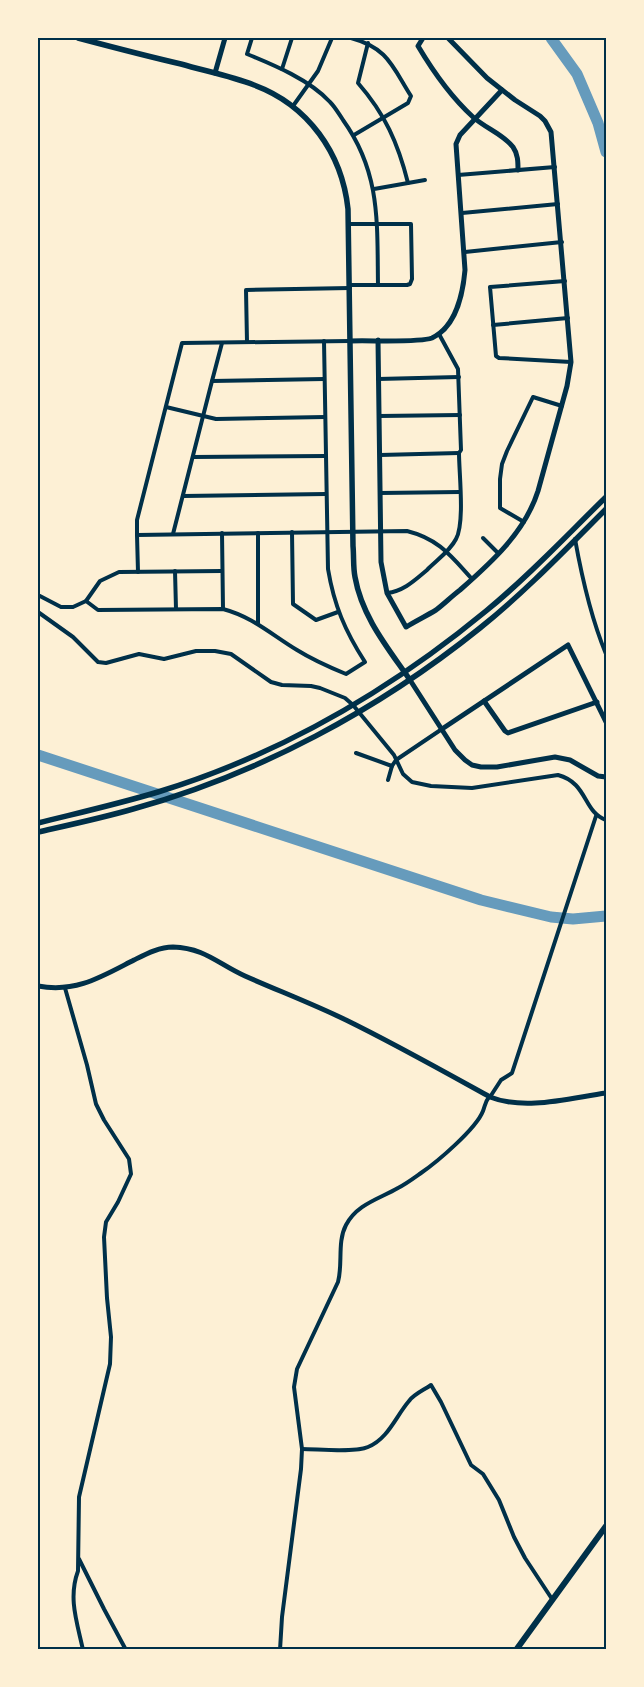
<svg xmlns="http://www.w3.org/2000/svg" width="644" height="1687" font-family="'Asap Condensed',sans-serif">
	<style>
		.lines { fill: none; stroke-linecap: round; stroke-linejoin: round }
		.river { stroke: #669bbc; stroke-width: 11 }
		.minor { stroke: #003049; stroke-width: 4 }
		.tertiary { stroke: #003049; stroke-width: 5 }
		.secondary { stroke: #003049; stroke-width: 5.5 }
		.primary { stroke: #003049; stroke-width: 6 }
		.neatline { fill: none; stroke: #003049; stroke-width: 2 }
	</style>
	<rect width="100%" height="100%" fill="#fdf0d5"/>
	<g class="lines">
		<g class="river">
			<polyline points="551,38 577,74 598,123 606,152"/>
			<polyline points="38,755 481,900 551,917 573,919 606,916"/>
		</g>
		<g class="minor">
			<path d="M252,38L247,54C274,65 310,80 330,102C335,107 339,114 343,120C381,173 377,223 378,285"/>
			<path d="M351,38C388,48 392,66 411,96L408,103L354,135"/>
			<path d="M368,43L358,83C385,114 398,143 408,183"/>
			<polyline points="282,69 292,38"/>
			<polyline points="293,106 318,71 332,38"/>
			<polyline points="458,175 555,167"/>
			<polyline points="374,189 425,180"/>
			<polyline points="462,213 558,204"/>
			<polyline points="349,224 411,224 412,279 410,284 407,285 350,285"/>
			<polyline points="465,252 562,242"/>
			<polyline points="565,281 490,287 496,356 499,358 571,362"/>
			<polyline points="493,325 568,318"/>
			<polyline points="247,342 246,290 350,288"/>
			<polyline points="378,379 459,377"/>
			<polyline points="212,381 222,343"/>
			<polyline points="166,407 216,419 325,417"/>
			<polyline points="379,416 460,415"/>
			<polyline points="380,455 459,453"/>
			<polyline points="193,457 326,456"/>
			<polyline points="380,493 460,492"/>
			<polyline points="183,496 326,494"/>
			<polyline points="524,522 500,508 500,479 502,464 507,451 533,397 562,406"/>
			<polyline points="292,532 293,604 316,620 338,612"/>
			<polyline points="222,533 223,609"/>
			<polyline points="173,534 212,381 324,379"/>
			<polyline points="137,535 137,520 182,343 350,341"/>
			<polyline points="483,538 498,553"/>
			<path d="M575,539C582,578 591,618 606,654"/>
			<polyline points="175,571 176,609"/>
			<path d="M138,572L137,535L407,531C439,539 451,556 472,579"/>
			<path d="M387,593C404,591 415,580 427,570C437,560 450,551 456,539C465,523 459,473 459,453L461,450L458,369L439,334"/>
			<polyline points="38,595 61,607 73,607 86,601 100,581 119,572 222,571"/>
			<path d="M86,601L98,610L223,609C253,617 272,635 297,650C313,660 329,667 346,674L365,662C345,631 334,605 328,569L324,341"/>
			<path d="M38,612L73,637L98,662L106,663L139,654L164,659L196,651H215L231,654L271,682L282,685L311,686L320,688L345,698L353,705L394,755L403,774L412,782L431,786L472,788L558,775C588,783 583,812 606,820"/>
			<polyline points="258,623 258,533"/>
			<polyline points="356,753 392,766"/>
			<polyline points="388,780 392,766 396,760 442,729"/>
			<path d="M65,988L87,1065L96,1104L104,1120L129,1159L131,1174L118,1202L106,1222L104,1237L107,1298L111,1337L110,1364L79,1497L78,1571C68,1598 77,1622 83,1650"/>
			<polyline points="490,1097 501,1080 512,1073 596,816"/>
			<path d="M302,1449C318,1449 354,1453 368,1447C388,1439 396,1416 409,1401C414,1394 424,1390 431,1385L441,1402L471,1465L483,1474L499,1500L514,1537L525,1558L552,1599"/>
			<polyline points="79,1559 104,1609 126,1650"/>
			<path d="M280,1650L282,1617L301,1469L302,1449L294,1387L297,1369L338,1282C343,1264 337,1242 346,1225C357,1204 379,1199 398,1188C406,1184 414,1178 421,1173C437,1162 476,1129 483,1111C485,1106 485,1102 489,1097"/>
		</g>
		<g class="tertiary">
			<path d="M423,38L418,46C434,73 450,96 473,117C485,128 503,134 513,147C518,154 518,162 518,170"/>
			<polyline points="215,73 225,38"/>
			<path d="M378,340L381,562L387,593L406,627C416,621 426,616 436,610C444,604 452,596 460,590C492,562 525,532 538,491L567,386L571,362L551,132L545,121L540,116L515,100L487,78L448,38"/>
			<path d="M350,341C367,340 419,343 432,338C456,327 463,293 465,270L456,144L460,135L502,90"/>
			<polyline points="410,680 455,750 465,760 472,765 481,767 497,767 555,757 570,760 598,776 606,777"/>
			<polyline points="484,701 505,731 508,733 597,702"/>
			<polyline points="442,729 568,645 606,722"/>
			<path d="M38,986C76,993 101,977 134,960C146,954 159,947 173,947C205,948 218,964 245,976C279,991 313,1004 346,1020C395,1044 443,1071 490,1097C525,1111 570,1098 606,1093"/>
		</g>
		<g class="secondary">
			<path d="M78,38C112,47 146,56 181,64C205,71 231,76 254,85C308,105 342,153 348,209L353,546C354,557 353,567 355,577C362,617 388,648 410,680"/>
			<path d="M38,823C78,813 118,804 158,792C279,755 389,691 486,611C529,576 567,535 606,497"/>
			<path d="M38,832C69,825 102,818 133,809C259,774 378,710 480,628C525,592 565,550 606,509"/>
		</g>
		<polyline class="primary" points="516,1650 606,1526"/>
	</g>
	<rect width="644" height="1687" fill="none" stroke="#fdf0d5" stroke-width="78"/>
	<rect x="39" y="39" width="566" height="1609" class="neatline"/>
</svg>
